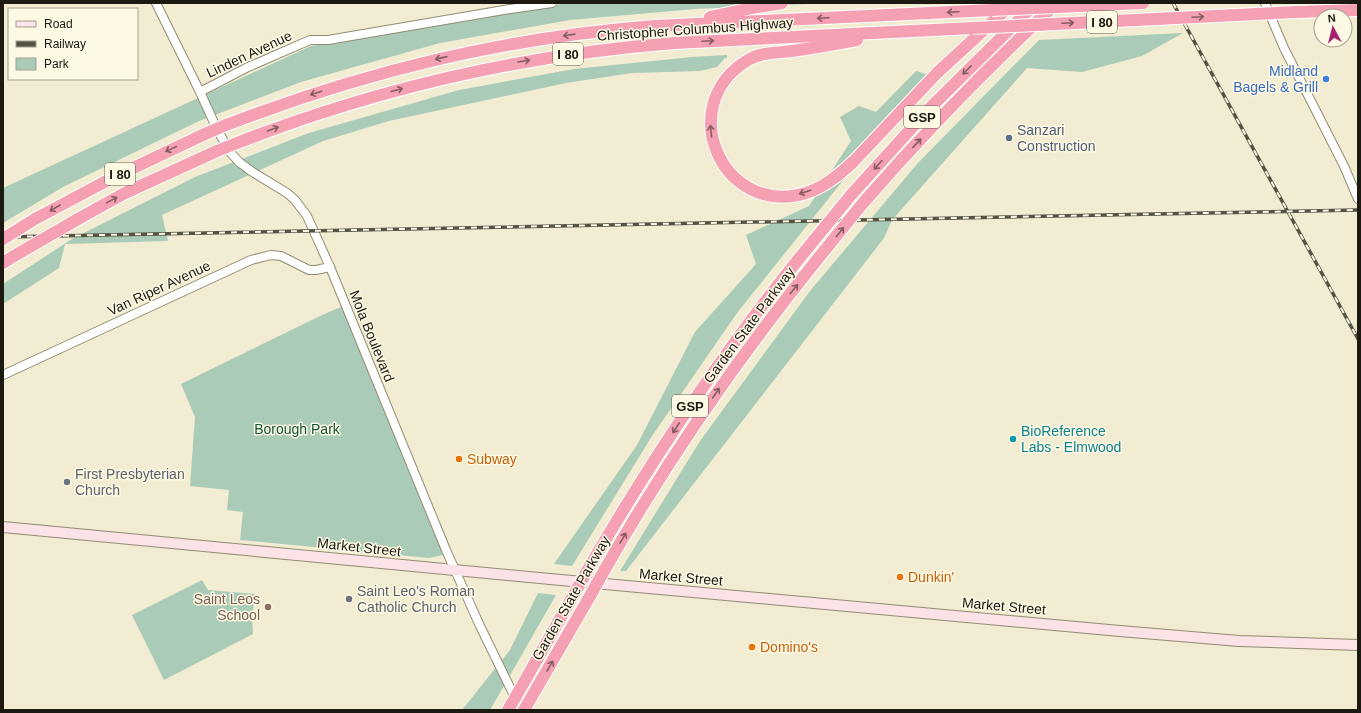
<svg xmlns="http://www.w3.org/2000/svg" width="1361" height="713" font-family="Helvetica,sans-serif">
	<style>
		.green { fill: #a9cbb8 }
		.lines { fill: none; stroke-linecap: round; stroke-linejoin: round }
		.tertiary-casing { stroke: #928c74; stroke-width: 10 }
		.secondary-casing { stroke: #928c74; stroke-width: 12 }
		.motorway-casing { stroke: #fff; stroke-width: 14 }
		.tertiary { stroke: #fff; stroke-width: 8 }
		.secondary { stroke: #fce3e8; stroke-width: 10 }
		.motorway { stroke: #f6a1b3; stroke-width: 12 }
		.rail-casing { stroke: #555244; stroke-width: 3.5 }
		.rail { stroke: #fef9e5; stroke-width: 2; stroke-dasharray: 6; stroke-linecap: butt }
		.motorway-bridge-casing { stroke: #fff; stroke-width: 14; stroke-linecap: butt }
		.motorway-bridge { stroke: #f6a1b3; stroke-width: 12 }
		.oneway { stroke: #885d62 }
		.shop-dot { fill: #3f7fe0; stroke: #fef9e5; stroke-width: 1.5 }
		.service-dot { fill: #5c6f8a; stroke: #fef9e5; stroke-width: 1.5 }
		.culture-dot { fill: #0f9aa8; stroke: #fef9e5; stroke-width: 1.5 }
		.food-dot { fill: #e8710a; stroke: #fef9e5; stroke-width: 1.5 }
		.worship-dot { fill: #6b7280; stroke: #fef9e5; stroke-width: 1.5 }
		.education-dot { fill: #8d6e63; stroke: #fef9e5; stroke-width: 1.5 }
		.labels { text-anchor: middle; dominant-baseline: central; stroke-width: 3; stroke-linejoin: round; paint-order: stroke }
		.shield { fill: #fef9e5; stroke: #5f5c50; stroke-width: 1 }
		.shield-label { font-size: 13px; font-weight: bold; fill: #1b1910 }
		.street-label { font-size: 14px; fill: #1b1910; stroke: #fef9e5 }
		.shop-label { font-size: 14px; fill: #366cbe; stroke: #fef9e5; text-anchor: end }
		.service-label { font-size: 14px; fill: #4e5e75; stroke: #fef9e5; text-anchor: start }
		.park-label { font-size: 14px; fill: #135438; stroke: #fef9e5 }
		.culture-label { font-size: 14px; fill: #0d838f; stroke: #fef9e5; text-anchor: start }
		.food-label { font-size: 14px; fill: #c56008; stroke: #fef9e5; text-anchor: start }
		.worship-label { font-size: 14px; fill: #5b616d; stroke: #fef9e5; text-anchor: start }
		.education-label { font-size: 14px; fill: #785e54; stroke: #fef9e5; text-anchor: end }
	</style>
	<rect width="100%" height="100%" fill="#f2ecd2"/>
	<g class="green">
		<polygon points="567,3 831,3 695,9 570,20 440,43 301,82 199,121 63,187 3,223 3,188 311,46"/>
		<polygon points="1183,33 1142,56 1082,72 1027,68 892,220 884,238 626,571 620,571 700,441 810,291 918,163 1039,40"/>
		<polygon points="727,55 727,58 725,58 717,67 700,71 632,73 566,83 389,121 323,141 162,215 168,241 65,244 59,268 3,304 3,284 72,239 195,177 309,133 459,90 574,69 692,57"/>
		<polygon points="916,71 939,78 849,173 737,313 652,436 572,566 554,564 637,445 695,332 756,264 746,235 809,206 851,141 840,117 859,106 876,112"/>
		<polygon points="345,305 447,554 429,558 240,540 243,512 227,510 229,490 190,486 195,417 181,384 318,317"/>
		<polygon points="202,580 208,590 255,594 252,619 253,634 164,680 132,615"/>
		<polygon points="538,593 556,595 490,710 462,710 510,650"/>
	</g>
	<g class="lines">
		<g class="tertiary-casing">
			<g id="tertiary">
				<polyline points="156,3 200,92 216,127 229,151 239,162 251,171 287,193 295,200 307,216 330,267 446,550 480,626 521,710"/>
				<polyline points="1265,3 1284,48 1344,166 1358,199"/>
				<polyline points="200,92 246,68 310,40 328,40 510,9 552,3"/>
				<polyline points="3,375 251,260 271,255 281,256 309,270 316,270 330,267"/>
			</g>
		</g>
		<g class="secondary-casing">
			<polyline id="secondary" points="3,527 550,579 1120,631 1239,641 1358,645"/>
		</g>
		<g class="motorway-casing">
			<g id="motorway">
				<polyline points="1296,12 1358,10"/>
				<polyline points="710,17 752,8 782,3"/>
				<path d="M857,40C836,44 814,48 792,51C777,53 761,52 748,60C673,105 722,218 806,193C825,187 840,174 854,161L937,73L1013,3"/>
				<path d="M226,125C367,71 503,38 654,26L992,10"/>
				<path d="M237,143C378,88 522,55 674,43L973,28"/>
				<polyline points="851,195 928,110 1036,3"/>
				<path d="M863,203C924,133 989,66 1057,3"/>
				<polyline points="35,219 112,178 207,133"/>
				<polyline points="78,219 125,193 217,151"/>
				<polyline points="3,263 14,256"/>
				<path d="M587,571C652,459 724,350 806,250"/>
				<path d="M604,571C666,462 737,359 816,261"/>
				<polyline points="523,684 573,596"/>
				<polyline points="524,710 590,596"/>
			</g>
		</g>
		<use href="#tertiary" class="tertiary"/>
		<use href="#secondary" class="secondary"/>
		<use href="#motorway" class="motorway"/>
		<g class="rail-casing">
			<g id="rail">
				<polyline points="1173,3 1358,339"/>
				<polyline points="3,237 1358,210"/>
			</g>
		</g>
		<use href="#rail" class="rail"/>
		<g class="motorway-bridge-casing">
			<g id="motorway-bridge">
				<polyline points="992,10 1143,3"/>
				<polyline points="973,28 1296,12"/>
				<polyline points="207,133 226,125"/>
				<polyline points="217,151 237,143"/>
				<polyline points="3,239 35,219"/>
				<polyline points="806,250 851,195"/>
				<polyline points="14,256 78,219"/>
				<polyline points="816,261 863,203"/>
				<polyline points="573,596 587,571"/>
				<polyline points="590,596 604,571"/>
				<polyline points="508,710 523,684"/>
			</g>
		</g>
		<use href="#motorway-bridge" class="motorway-bridge"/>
	</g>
	<defs><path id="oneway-shaft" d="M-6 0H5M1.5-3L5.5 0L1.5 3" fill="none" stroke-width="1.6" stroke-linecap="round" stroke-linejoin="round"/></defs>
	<g class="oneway">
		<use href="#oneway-shaft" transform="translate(953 12) rotate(177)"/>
		<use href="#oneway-shaft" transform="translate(1198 17) rotate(-3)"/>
		<use href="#oneway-shaft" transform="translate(823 18) rotate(177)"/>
		<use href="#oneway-shaft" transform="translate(1068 23) rotate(-3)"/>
		<use href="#oneway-shaft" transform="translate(569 35) rotate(172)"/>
		<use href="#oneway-shaft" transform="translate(708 41) rotate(-3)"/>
		<use href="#oneway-shaft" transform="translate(441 58) rotate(167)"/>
		<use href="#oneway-shaft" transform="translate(524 61) rotate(-10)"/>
		<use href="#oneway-shaft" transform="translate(967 70) rotate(135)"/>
		<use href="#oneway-shaft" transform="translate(397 90) rotate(-15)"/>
		<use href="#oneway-shaft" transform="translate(316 93) rotate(162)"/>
		<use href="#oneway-shaft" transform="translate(273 129) rotate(-20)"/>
		<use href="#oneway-shaft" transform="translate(711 131) rotate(-96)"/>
		<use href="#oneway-shaft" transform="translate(917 143) rotate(-47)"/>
		<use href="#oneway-shaft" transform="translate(171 149) rotate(155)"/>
		<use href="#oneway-shaft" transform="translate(878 165) rotate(132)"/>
		<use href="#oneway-shaft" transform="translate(805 192) rotate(162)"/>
		<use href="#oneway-shaft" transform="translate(112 200) rotate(-28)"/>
		<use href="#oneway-shaft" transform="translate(55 208) rotate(150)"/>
		<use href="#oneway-shaft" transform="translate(840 232) rotate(-51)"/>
		<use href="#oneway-shaft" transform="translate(794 289) rotate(-51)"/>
		<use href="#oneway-shaft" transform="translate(716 393) rotate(-56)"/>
		<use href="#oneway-shaft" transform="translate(676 428) rotate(123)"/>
		<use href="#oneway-shaft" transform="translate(623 538) rotate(-60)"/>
		<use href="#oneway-shaft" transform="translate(550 666) rotate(-60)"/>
	</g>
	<circle class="shop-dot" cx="1326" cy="79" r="4"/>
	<circle class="service-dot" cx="1009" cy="138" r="4"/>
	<circle class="culture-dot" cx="1013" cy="439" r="4"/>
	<g class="food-dot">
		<circle cx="459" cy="459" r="4"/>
		<circle cx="900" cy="577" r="4"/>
		<circle cx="752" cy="647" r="4"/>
	</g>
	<g class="worship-dot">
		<circle cx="67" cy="482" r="4"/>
		<circle cx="349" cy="599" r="4"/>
	</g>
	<circle class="education-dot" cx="268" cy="607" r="4"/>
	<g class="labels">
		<g class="shield">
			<rect x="1087" y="11" width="30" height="22" rx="3"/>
			<rect x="553" y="43" width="30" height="22" rx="3"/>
			<rect x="904" y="106" width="36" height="22" rx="3"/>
			<rect x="105" y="163" width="30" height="22" rx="3"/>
			<rect x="672" y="395" width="36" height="22" rx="3"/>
		</g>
		<g class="shield-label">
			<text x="1102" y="22">I 80</text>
			<text x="568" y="54">I 80</text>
			<text x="922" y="117">GSP</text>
			<text x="120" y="174">I 80</text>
			<text x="690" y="406">GSP</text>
		</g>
		<g class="street-label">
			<text transform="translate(695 29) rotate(-4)">Christopher Columbus Highway</text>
			<text transform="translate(249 54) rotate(-25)">Linden Avenue</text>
			<text transform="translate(159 288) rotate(-25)">Van Riper Avenue</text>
			<text transform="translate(749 325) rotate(-53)">Garden State Parkway</text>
			<text transform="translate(372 336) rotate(68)">Mola Boulevard</text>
			<text transform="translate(359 547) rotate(6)">Market Street</text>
			<text transform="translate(681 577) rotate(5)">Market Street</text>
			<text transform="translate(571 598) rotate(-60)">Garden State Parkway</text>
			<text transform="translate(1004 606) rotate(5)">Market Street</text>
		</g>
		<g class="shop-label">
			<text x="1318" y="71">Midland<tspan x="1318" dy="16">Bagels &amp; Grill</tspan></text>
		</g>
		<g class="service-label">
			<text x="1017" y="130">Sanzari<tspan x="1017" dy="16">Construction</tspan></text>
		</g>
		<g class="park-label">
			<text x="297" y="429">Borough Park</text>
		</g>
		<g class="culture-label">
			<text x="1021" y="431">BioReference<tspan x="1021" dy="16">Labs - Elmwood</tspan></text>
		</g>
		<g class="food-label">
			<text x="467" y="459">Subway</text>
			<text x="908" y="577">Dunkin'</text>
			<text x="760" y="647">Domino's</text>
		</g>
		<g class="worship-label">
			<text x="75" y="474">First Presbyterian<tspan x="75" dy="16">Church</tspan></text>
			<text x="357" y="591">Saint Leo's Roman<tspan x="357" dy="16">Catholic Church</tspan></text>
		</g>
		<g class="education-label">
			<text x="260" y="599">Saint Leos<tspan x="260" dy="16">School</tspan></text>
		</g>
	</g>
	<rect width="1361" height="713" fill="none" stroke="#1b1910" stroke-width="8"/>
	<rect x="8" y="8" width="130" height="72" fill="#fef9e5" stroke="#a39f90"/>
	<rect x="16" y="21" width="20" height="6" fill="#fce3e8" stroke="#a39f90"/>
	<text x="44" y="28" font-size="12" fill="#1b1910">Road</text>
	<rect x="16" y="41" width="20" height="6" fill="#555244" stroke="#a39f90"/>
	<text x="44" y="48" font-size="12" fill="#1b1910">Railway</text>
	<rect x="16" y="58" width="20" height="12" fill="#a9cbb8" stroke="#a39f90"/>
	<text x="44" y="68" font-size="12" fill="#1b1910">Park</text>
	<g transform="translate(1333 28) rotate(353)"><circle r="19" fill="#fef9e5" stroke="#a39f90"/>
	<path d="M0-3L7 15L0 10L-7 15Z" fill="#a7226c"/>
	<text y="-6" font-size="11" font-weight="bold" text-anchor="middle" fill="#1b1910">N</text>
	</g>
</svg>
